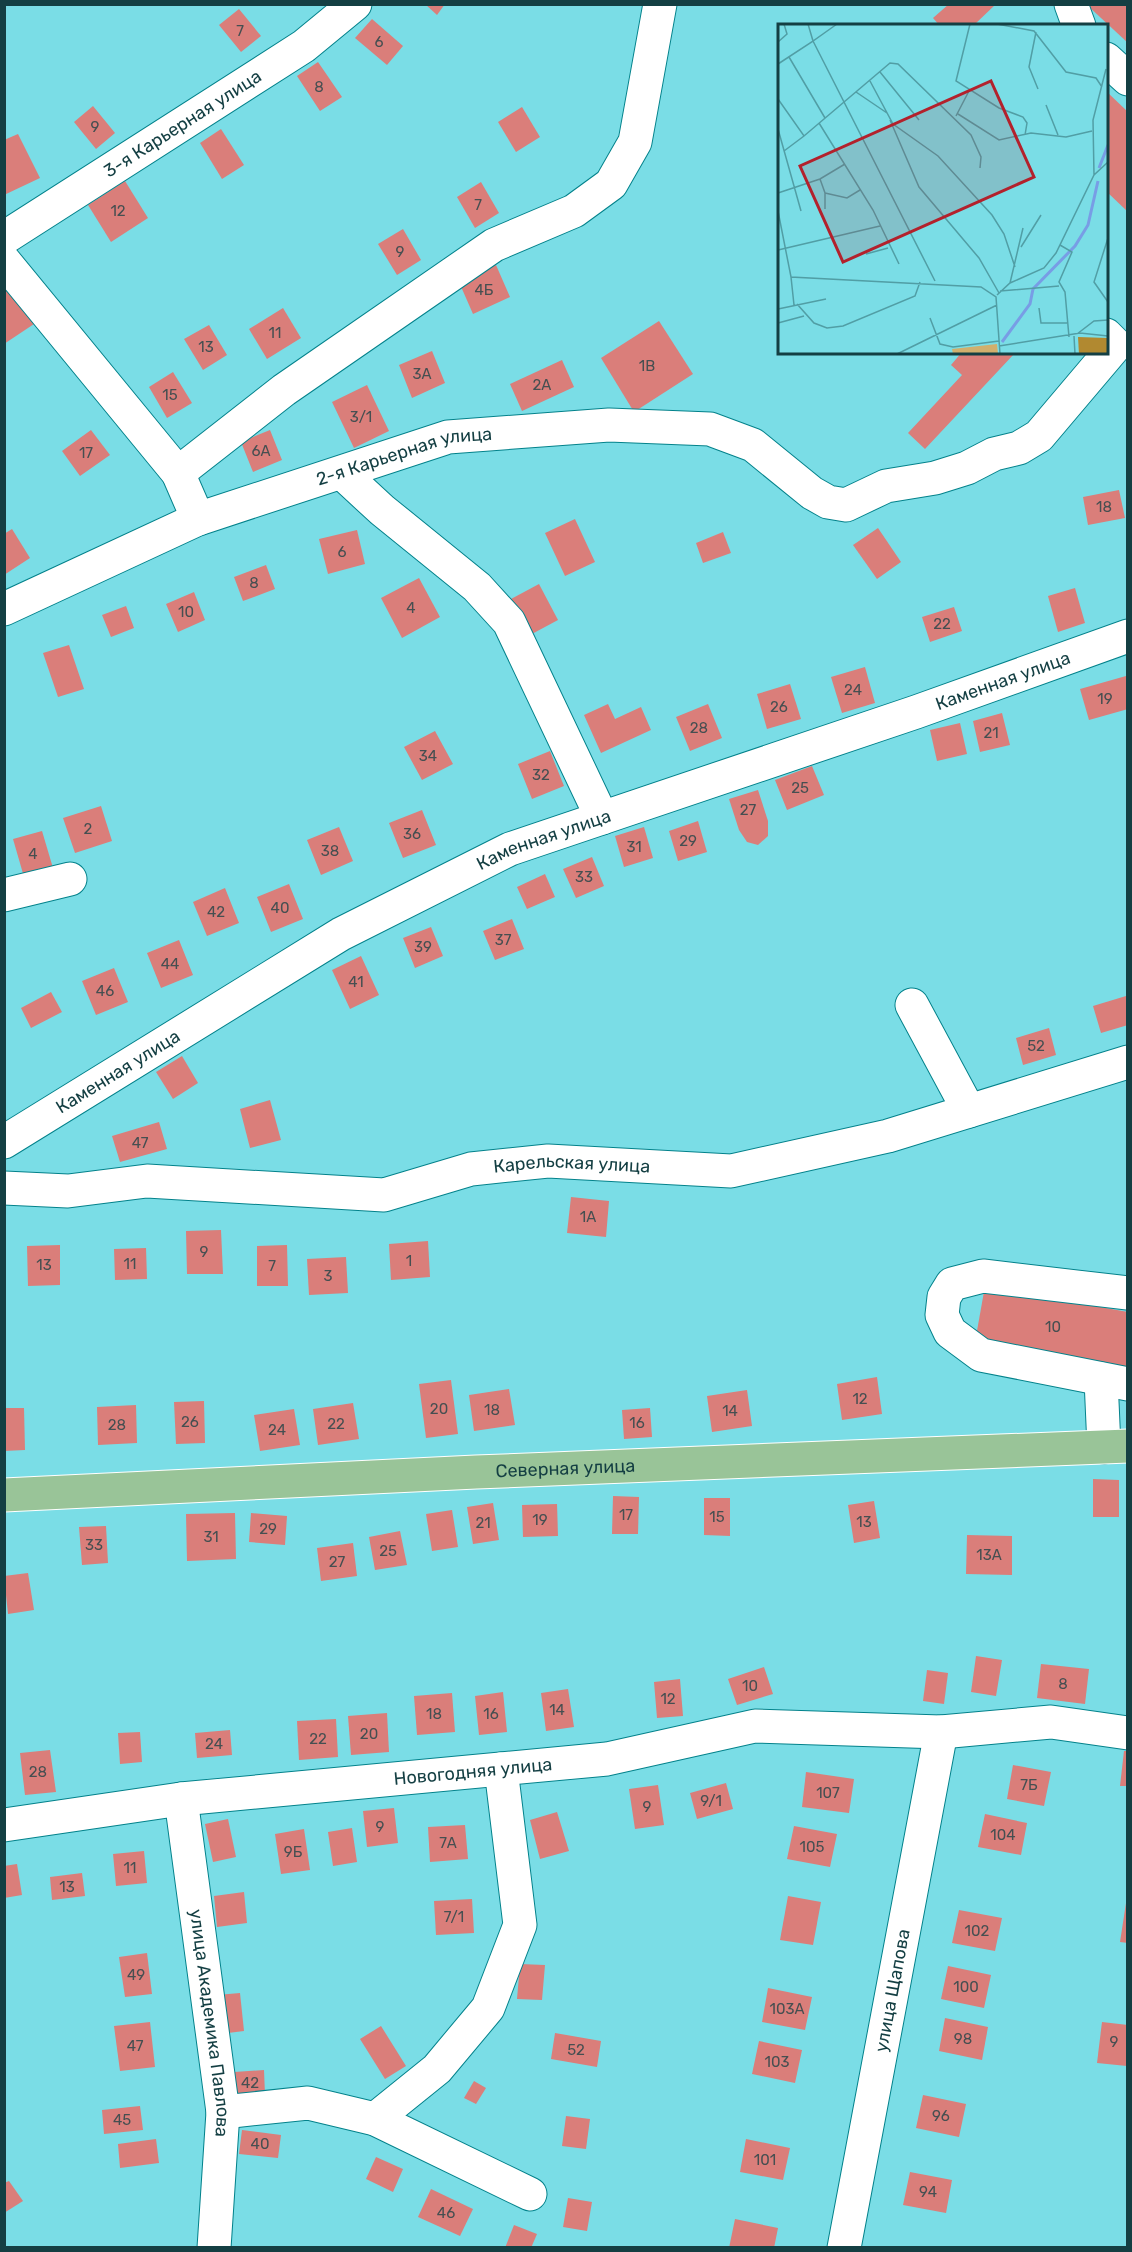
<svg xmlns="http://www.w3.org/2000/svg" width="1132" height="2252" font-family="Rubik,sans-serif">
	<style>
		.building { fill: #da7e7a }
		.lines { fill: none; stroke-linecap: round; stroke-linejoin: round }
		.minor-casing { stroke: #03828b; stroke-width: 35 }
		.major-casing { stroke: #fff; stroke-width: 35 }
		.minor { stroke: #fff; stroke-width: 33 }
		.major { stroke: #99c498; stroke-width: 33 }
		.labels { text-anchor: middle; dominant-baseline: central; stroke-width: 4.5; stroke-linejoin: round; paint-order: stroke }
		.number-label { font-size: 15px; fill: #464f51 }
		.street-label { font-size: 18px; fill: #143f43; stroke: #88eaf3 }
		.inset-river { fill: none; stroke: #789de5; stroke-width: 3 }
		.inset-road { fill: none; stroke: #519ea5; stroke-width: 1.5 }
		.view { fill: #b3212c; fill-opacity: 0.15; stroke: #b3212c; stroke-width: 3 }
		.inset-edge { fill: none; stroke: #143f43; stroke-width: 3 }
	</style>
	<rect width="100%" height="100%" fill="#7adde6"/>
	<g class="building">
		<polygon points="425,4 445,4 437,15"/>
		<polygon points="949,4 996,4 973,26 940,26 933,18"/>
		<polygon points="1087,5 1128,5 1128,43"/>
		<polygon points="239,9 261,36 241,52 219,25"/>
		<polygon points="372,19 403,46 387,65 355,38"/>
		<polygon points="318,62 342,97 320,111 297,76"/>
		<polygon points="1106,91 1128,112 1128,212 1106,191"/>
		<polygon points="93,106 115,133 96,149 74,122"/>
		<polygon points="522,107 540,137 516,152 498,122"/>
		<polygon points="221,129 244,165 222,179 200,143"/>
		<polygon points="18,134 40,178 4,195 4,140"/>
		<polygon points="125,181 148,218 111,242 88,205"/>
		<polygon points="481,182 499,213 475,228 457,197"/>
		<polygon points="403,229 421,260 397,275 378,244"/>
		<polygon points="496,265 510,297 473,314 459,282"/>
		<polygon points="13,286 37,322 4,344 4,292"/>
		<polygon points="283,308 301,338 267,359 249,329"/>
		<polygon points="659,321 693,374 634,412 601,358"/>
		<polygon points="209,325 227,355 203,370 184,339"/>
		<polygon points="432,351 445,383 412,398 399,365"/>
		<polygon points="962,352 1014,354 925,449 908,433 962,375 951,365"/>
		<polygon points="562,360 574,387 522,411 510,384"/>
		<polygon points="173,372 192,403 167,418 149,387"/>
		<polygon points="367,385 389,431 354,448 332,402"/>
		<polygon points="91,430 110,455 80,476 62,451"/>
		<polygon points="270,430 282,460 253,472 241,442"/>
		<polygon points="1119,490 1125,518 1088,525 1083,497"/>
		<polygon points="575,519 595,562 565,576 545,533"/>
		<polygon points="878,528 901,562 877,579 853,545"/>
		<polygon points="12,529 30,558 4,575 4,534"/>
		<polygon points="357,530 365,564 328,574 319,539"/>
		<polygon points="723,532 731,553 703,563 696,543"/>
		<polygon points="266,565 275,589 243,601 234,577"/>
		<polygon points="419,578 440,617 402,638 381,598"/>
		<polygon points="539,584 558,620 530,635 511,599"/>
		<polygon points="1075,588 1085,623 1058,632 1048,596"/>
		<polygon points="194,592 205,620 178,632 166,604"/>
		<polygon points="126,606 134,628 111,637 102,615"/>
		<polygon points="954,607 962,631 930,642 922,617"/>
		<polygon points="69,645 84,689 58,697 43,653"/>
		<polygon points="865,667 875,703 842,713 831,677"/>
		<polygon points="1126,676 1128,709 1089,720 1080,689"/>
		<polygon points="790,684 801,719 767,729 757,694"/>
		<polygon points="608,704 615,719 641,707 651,730 601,753 584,715"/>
		<polygon points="708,704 722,738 690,751 676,717"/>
		<polygon points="1002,713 1010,745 980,752 973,721"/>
		<polygon points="960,723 967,754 937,761 930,730"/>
		<polygon points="435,731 453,764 422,780 404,747"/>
		<polygon points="550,751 564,786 532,799 518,764"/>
		<polygon points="812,766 824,795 787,810 775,780"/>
		<polygon points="758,790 768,821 768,836 758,845 747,842 739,830 729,799"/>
		<polygon points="101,806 112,841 75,853 63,818"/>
		<polygon points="422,810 436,845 403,858 389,823"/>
		<polygon points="698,821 707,852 678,861 669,831"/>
		<polygon points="339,827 353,861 321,875 307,840"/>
		<polygon points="644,827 653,858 624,867 615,836"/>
		<polygon points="42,831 53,868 24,877 13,839"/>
		<polygon points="592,857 604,886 576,898 563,869"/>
		<polygon points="545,874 555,897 527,909 517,887"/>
		<polygon points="289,884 303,919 271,932 257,897"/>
		<polygon points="225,888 239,923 207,936 193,902"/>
		<polygon points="512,919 524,949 495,960 483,931"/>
		<polygon points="431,927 443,956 415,968 403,938"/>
		<polygon points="179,940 193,975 161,988 147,953"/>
		<polygon points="361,956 379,995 350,1009 332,970"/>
		<polygon points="114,968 128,1002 96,1015 82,981"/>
		<polygon points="51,992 62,1012 31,1028 21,1008"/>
		<polygon points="1126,996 1128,1025 1101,1033 1093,1006"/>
		<polygon points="1049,1028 1056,1055 1023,1065 1016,1038"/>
		<polygon points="182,1056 198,1083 173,1099 156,1072"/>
		<polygon points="270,1100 281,1140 250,1148 240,1109"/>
		<polygon points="159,1122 167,1149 120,1162 112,1136"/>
		<polygon points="571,1197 609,1201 606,1237 567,1233"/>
		<polygon points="221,1230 223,1274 187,1274 186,1231"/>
		<polygon points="428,1241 430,1277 391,1280 389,1244"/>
		<polygon points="60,1245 60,1285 28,1286 27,1246"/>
		<polygon points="287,1245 288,1286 257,1286 257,1246"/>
		<polygon points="146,1248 147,1279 115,1280 114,1249"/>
		<polygon points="346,1257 348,1293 309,1295 307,1259"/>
		<polygon points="985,1286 1128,1312 1128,1370 975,1342"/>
		<polygon points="877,1377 882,1414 842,1420 837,1384"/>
		<polygon points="451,1380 458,1434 426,1438 419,1384"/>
		<polygon points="509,1389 515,1425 474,1431 469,1395"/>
		<polygon points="747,1390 752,1426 712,1432 707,1396"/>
		<polygon points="204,1401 205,1443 176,1444 174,1402"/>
		<polygon points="353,1403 359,1439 318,1445 313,1409"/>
		<polygon points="136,1405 137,1443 98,1445 97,1407"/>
		<polygon points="4,1408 24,1408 25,1450 4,1451"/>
		<polygon points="650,1408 652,1437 624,1439 622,1410"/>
		<polygon points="294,1409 300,1445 260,1451 254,1415"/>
		<polygon points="1093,1479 1119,1480 1119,1517 1093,1517"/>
		<polygon points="613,1496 639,1497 638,1534 612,1534"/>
		<polygon points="704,1498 730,1498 730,1536 704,1535"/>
		<polygon points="874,1501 880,1538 854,1543 848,1505"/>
		<polygon points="493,1503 499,1540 473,1544 467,1507"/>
		<polygon points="557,1504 558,1536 523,1537 522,1505"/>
		<polygon points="452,1510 458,1547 432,1551 426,1514"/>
		<polygon points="235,1513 236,1559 187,1561 186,1514"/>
		<polygon points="251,1513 287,1516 285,1545 249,1542"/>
		<polygon points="106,1526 108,1563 82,1565 79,1527"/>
		<polygon points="400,1531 407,1565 375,1570 369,1537"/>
		<polygon points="967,1535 1012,1536 1012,1575 966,1574"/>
		<polygon points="353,1543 357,1576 321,1581 317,1548"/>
		<polygon points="28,1573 34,1610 8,1614 4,1576"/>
		<polygon points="976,1656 1002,1660 996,1696 971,1692"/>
		<polygon points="1041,1664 1089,1669 1085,1704 1037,1698"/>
		<polygon points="764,1667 773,1694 737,1705 728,1679"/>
		<polygon points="927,1670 948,1673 944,1704 923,1701"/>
		<polygon points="680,1679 683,1716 657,1718 654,1682"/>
		<polygon points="568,1689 574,1727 546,1731 541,1693"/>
		<polygon points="503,1692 507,1732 479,1735 475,1696"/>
		<polygon points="452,1693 455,1732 417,1735 414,1696"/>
		<polygon points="387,1713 389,1752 351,1755 348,1716"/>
		<polygon points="336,1719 338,1757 299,1760 297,1721"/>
		<polygon points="230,1730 232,1755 197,1758 195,1733"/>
		<polygon points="140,1732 142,1762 120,1764 118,1733"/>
		<polygon points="50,1750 56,1792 25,1795 20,1753"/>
		<polygon points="1124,1751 1128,1751 1128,1786 1120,1786"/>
		<polygon points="1013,1765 1051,1772 1044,1806 1007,1799"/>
		<polygon points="806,1772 854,1779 849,1813 802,1807"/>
		<polygon points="726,1783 733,1809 697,1819 690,1793"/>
		<polygon points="658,1785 664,1825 635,1829 629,1789"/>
		<polygon points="394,1808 398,1843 367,1847 363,1811"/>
		<polygon points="557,1812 569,1851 540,1859 530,1820"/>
		<polygon points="985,1814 1027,1823 1021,1855 978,1847"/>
		<polygon points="228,1819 236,1857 213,1862 205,1824"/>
		<polygon points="465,1825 468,1859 430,1862 428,1827"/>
		<polygon points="794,1826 837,1834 830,1867 787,1859"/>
		<polygon points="352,1828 357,1862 333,1866 328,1832"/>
		<polygon points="304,1829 310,1870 281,1874 275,1834"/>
		<polygon points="144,1851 147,1883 116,1886 113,1854"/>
		<polygon points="17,1864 22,1895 4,1898 4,1866"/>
		<polygon points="82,1873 85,1896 52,1900 50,1877"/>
		<polygon points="244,1892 247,1923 217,1927 214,1896"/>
		<polygon points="788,1896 821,1902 813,1945 780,1940"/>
		<polygon points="472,1899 474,1933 436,1935 434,1901"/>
		<polygon points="1126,1903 1128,1903 1128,1943 1120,1942"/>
		<polygon points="959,1910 1002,1918 995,1951 952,1943"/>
		<polygon points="147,1953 152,1994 125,1997 119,1957"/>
		<polygon points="520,1964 545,1965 542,2000 517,1999"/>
		<polygon points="948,1966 991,1975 984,2008 941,1999"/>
		<polygon points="768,1988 812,1997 805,2030 762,2022"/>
		<polygon points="240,1993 244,2031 220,2034 217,1995"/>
		<polygon points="945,2018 988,2027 982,2060 939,2051"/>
		<polygon points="150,2022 155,2067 120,2071 114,2026"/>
		<polygon points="1102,2022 1128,2025 1127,2066 1097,2063"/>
		<polygon points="381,2026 406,2066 385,2079 360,2039"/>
		<polygon points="555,2033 601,2041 597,2067 551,2059"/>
		<polygon points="759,2041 802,2050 795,2083 752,2074"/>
		<polygon points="264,2070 265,2095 236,2097 234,2072"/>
		<polygon points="474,2081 486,2088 476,2104 464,2098"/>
		<polygon points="923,2095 966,2104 959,2137 916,2128"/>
		<polygon points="140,2106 143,2130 104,2134 102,2110"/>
		<polygon points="566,2116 590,2119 586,2149 562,2146"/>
		<polygon points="242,2130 281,2135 278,2158 239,2154"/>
		<polygon points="156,2139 159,2163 120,2168 118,2144"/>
		<polygon points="746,2139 790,2148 783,2180 740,2172"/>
		<polygon points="376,2157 403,2169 393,2192 366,2179"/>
		<polygon points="910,2172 952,2180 946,2213 903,2205"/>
		<polygon points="9,2181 23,2201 4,2213 4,2183"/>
		<polygon points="431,2189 473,2209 460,2236 418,2217"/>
		<polygon points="568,2198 592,2202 587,2231 563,2227"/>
		<polygon points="735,2219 778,2228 774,2248 729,2248"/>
		<polygon points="514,2225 537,2234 531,2248 505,2248"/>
	</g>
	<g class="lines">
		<g class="minor-casing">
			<g id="minor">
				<polyline points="1071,4 1079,26"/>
				<polyline points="1106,59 1128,79"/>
				<path id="s1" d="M4,238L304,46L355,4"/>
				<polyline points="4,261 178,473 198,519"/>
				<polyline points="178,473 284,390 494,245 574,211 611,184 635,142 660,4"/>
				<polyline points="342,473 382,510 477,587 509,622 602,818"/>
				<path id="s2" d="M4,609L198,519L448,437L609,425L710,429L753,445L812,493L828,502L846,505L886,486L935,478L967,468L994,454L1019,448L1039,436L1116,345L1106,335"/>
				<polyline points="4,895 70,879"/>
				<polyline points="912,1005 969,1111"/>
				<path id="s3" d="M4,1142L341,934L510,849L916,712L1128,636"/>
				<path id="s4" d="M4,1188L68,1191L147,1181L384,1195L471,1169L548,1161L731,1171L888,1136L1128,1062"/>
				<polyline points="1128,1293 983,1276 952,1284 944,1297 942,1315 950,1332 981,1355 1128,1384"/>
				<polyline points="1101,1379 1104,1447"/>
				<path id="s5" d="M181,1799L223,2112L214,2248"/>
				<path id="s6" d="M4,1825L181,1799L607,1759L755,1726L941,1732L1051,1722L1128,1733"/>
				<polyline points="223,2112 308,2103 375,2119 530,2194"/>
				<polyline points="375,2119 437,2069 488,2008 520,1925 501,1769"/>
				<path id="s7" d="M844,2248L941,1732"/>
			</g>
		</g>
		<g class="major-casing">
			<g id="major">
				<path id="s8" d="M4,1495L476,1472L1128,1446"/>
			</g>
		</g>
		<use href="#minor" class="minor"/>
		<use href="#major" class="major"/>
	</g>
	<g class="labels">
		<g class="number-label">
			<text x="240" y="31">7</text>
			<text x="379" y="42">6</text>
			<text x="319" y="87">8</text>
			<text x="95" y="127">9</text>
			<text x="478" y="205">7</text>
			<text x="118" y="211">12</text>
			<text x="400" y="252">9</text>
			<text x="484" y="290">4Б</text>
			<text x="275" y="333">11</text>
			<text x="206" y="347">13</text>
			<text x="647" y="366">1В</text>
			<text x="422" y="374">3А</text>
			<text x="542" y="385">2А</text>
			<text x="170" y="395">15</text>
			<text x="361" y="417">3/1</text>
			<text x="261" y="451">6А</text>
			<text x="86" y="453">17</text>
			<text x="1104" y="507">18</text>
			<text x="342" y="552">6</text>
			<text x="254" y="583">8</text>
			<text x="411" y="608">4</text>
			<text x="186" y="612">10</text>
			<text x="942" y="624">22</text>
			<text x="853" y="690">24</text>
			<text x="1105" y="699">19</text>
			<text x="779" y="707">26</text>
			<text x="699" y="728">28</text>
			<text x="991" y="733">21</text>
			<text x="428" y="756">34</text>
			<text x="541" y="775">32</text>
			<text x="800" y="788">25</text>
			<text x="748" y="810">27</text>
			<text x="88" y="829">2</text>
			<text x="412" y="834">36</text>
			<text x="688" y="841">29</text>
			<text x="634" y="847">31</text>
			<text x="330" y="851">38</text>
			<text x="33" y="854">4</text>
			<text x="584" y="877">33</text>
			<text x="280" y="908">40</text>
			<text x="216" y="912">42</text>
			<text x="503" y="940">37</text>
			<text x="423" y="947">39</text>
			<text x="170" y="964">44</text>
			<text x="356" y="982">41</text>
			<text x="105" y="991">46</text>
			<text x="1036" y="1046">52</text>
			<text x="140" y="1143">47</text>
			<text x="588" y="1217">1А</text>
			<text x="204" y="1252">9</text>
			<text x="409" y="1261">1</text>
			<text x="130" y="1264">11</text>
			<text x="44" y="1265">13</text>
			<text x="272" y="1266">7</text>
			<text x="328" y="1276">3</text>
			<text x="1053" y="1327">10</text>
			<text x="860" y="1399">12</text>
			<text x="439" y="1409">20</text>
			<text x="492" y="1410">18</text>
			<text x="730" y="1411">14</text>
			<text x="190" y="1422">26</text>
			<text x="637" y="1423">16</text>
			<text x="336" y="1424">22</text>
			<text x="117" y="1425">28</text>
			<text x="277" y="1430">24</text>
			<text x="626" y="1515">17</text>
			<text x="717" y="1517">15</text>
			<text x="540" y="1520">19</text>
			<text x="864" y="1522">13</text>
			<text x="483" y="1523">21</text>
			<text x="268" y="1529">29</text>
			<text x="211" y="1537">31</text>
			<text x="94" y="1545">33</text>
			<text x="388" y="1551">25</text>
			<text x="989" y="1555">13А</text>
			<text x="337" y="1562">27</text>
			<text x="1063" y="1684">8</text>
			<text x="750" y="1686">10</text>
			<text x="668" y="1699">12</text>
			<text x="557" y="1710">14</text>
			<text x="434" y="1714">18</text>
			<text x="491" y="1714">16</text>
			<text x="369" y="1734">20</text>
			<text x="318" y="1739">22</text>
			<text x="214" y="1744">24</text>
			<text x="38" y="1772">28</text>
			<text x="1029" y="1785">7Б</text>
			<text x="828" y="1793">107</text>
			<text x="711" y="1801">9/1</text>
			<text x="647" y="1807">9</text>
			<text x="380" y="1827">9</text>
			<text x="1003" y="1835">104</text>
			<text x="448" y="1843">7А</text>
			<text x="812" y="1847">105</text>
			<text x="293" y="1852">9Б</text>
			<text x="130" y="1868">11</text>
			<text x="67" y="1887">13</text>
			<text x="454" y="1917">7/1</text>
			<text x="977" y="1931">102</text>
			<text x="136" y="1975">49</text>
			<text x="966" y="1987">100</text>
			<text x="787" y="2009">103А</text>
			<text x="963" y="2039">98</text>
			<text x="1114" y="2042">9</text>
			<text x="135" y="2046">47</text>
			<text x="576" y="2050">52</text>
			<text x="777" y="2062">103</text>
			<text x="250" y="2083">42</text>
			<text x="941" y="2116">96</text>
			<text x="122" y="2120">45</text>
			<text x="260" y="2144">40</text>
			<text x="765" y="2160">101</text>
			<text x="928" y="2192">94</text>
			<text x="446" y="2213">46</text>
		</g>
		<g class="street-label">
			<text stroke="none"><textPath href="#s1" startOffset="212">3-я Карьерная улица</textPath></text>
			<text stroke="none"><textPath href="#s2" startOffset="430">2-я Карьерная улица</textPath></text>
			<text stroke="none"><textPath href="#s3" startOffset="1106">Каменная улица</textPath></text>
			<text stroke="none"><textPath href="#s3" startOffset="620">Каменная улица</textPath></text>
			<text stroke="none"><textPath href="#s3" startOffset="134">Каменная улица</textPath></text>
			<text stroke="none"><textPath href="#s4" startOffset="573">Карельская улица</textPath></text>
			<text stroke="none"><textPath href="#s8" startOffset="562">Северная улица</textPath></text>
			<text stroke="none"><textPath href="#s6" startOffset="472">Новогодняя улица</textPath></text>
			<text stroke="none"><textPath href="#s7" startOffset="262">улица Щапова</textPath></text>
			<text stroke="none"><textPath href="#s5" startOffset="226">улица Академика Павлова</textPath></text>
		</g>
	</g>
	<g transform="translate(778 24)">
		<rect width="330" height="330" fill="#7adde6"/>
		<path d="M219,320L220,330H175L174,325Z" fill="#d1af6d"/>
		<path d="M300,313L330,314V330H301Z" fill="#b18930"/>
		<path class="inset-river" d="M321,144L330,121M224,318L252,280L255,265L297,222L310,201L320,157"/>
		<path class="inset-road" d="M30,0L35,17L59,0M192,0L178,57L221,84L245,93L249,99L247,111M219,0L256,7L288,48L318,54L324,63M258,8L251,43L260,65M0,18L9,10L6,0M11,33L47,94M0,40L35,17L157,257M102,48L141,96M92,57L115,100L160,132L214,191L226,210L237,243M78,68L109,89M0,75L26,112L112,39L120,40L193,111L203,133L202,144M268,81L280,111M180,90L221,116L253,109L288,113L314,107M178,92L192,65M112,96L141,163L201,234L221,269M41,99L95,186L121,240M0,105L23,187M6,127L26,112M316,151L315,96L328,45M42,155L47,169V185M0,169L42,155L67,140M47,169L69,174L82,166M0,187L13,253L203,263L218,273L222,330M330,214L316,258L330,278M282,221L294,228L281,258L287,268L291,313M243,223L263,191M0,226L102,202M88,230L110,224M13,253L16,281M232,259L245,204M222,267L281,262M219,271L232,259L266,244L278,229L316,151L330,138M19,280L36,299L49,304L65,302L137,272L142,258M261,284L263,299H289M0,285L48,275M152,294L162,320L175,323L221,317M0,299L26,292M299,310L316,297L330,296M296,312L297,330M221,322L302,309L330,312M119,330L219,281"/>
		<path class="view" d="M213,57L256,153L65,238L22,142Z"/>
		<rect width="330" height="330" class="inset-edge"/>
	</g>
	<rect width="1132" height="2252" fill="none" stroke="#143f43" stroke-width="12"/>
</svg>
